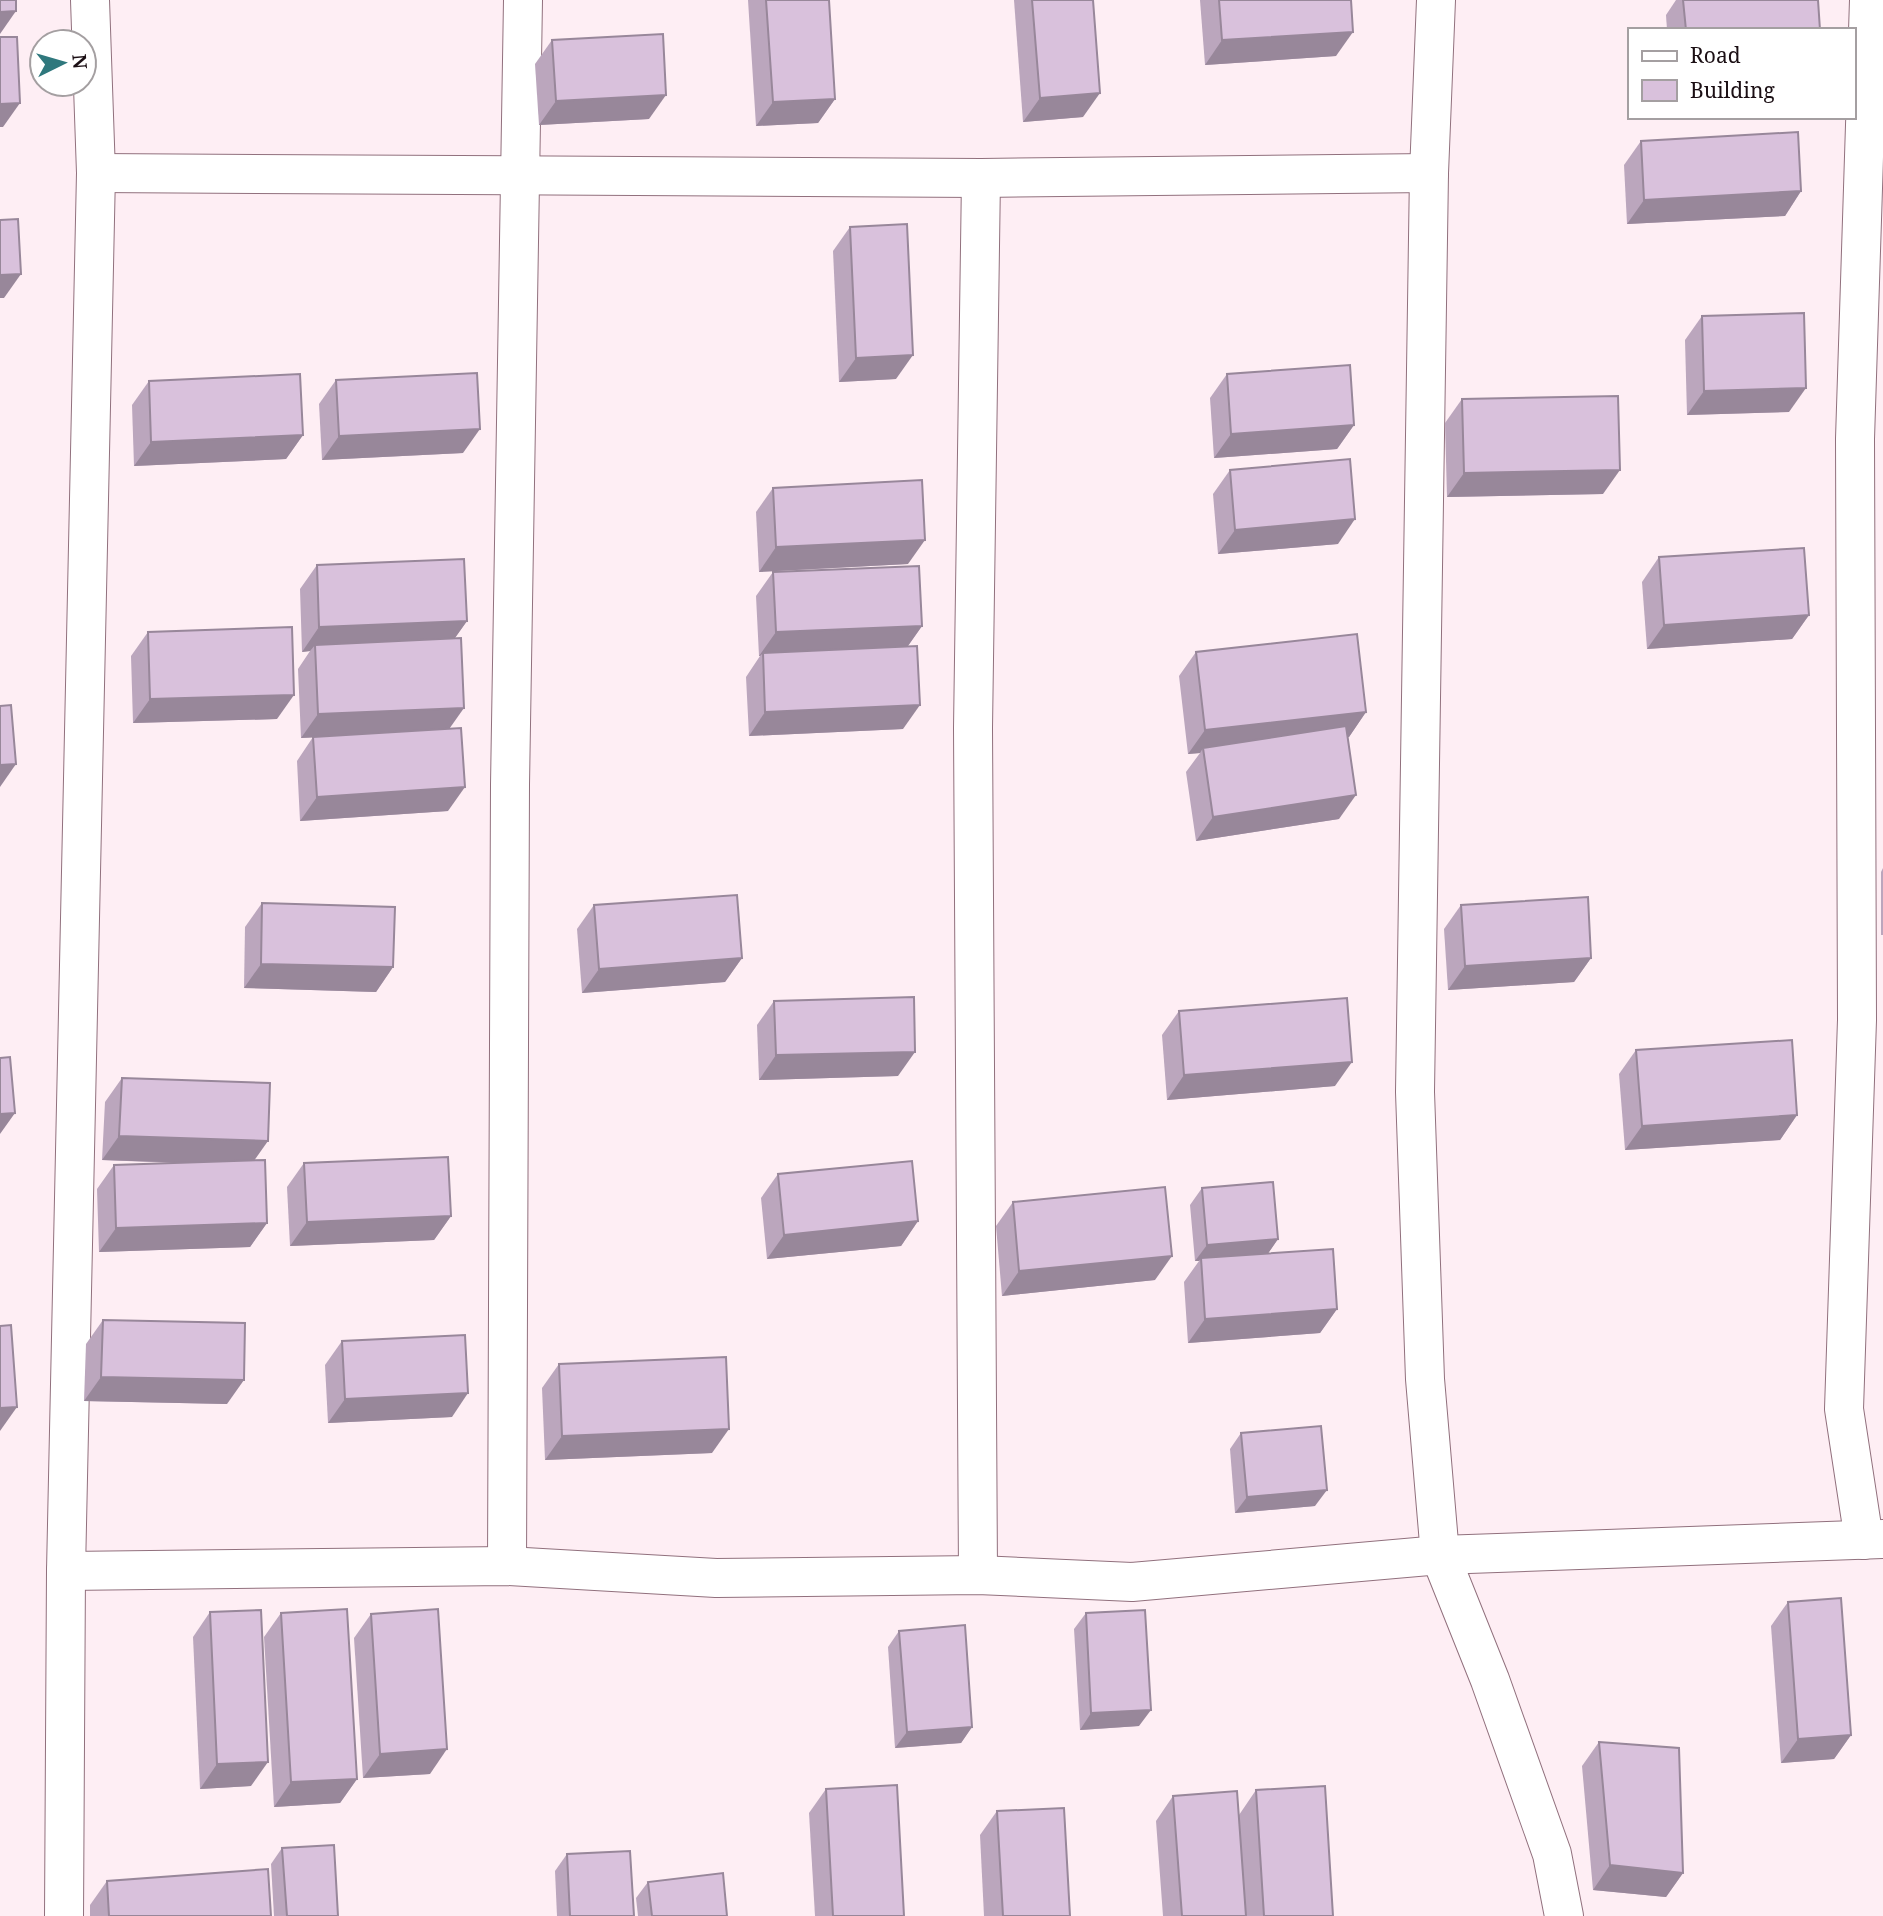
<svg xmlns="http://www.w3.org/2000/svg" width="1883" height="1916" font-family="'Noto Serif',serif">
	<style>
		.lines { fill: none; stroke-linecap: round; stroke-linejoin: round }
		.minor-casing { stroke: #91707d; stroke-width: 40 }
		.minor { stroke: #fff; stroke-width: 38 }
		.wall { fill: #bba6bd }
		.shaded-wall { fill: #98879a }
		.building { fill: #d9c1dc; stroke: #98879a; stroke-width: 2 }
	</style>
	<rect width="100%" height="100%" fill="#feeef4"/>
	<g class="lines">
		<g class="minor-casing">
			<g id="minor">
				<polyline points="1436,0 1429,173 1415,1092 1425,1379 1440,1555 1490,1680 1552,1854 1564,1916"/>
				<polyline points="96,173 981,178 1429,173"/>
				<polyline points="1864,1540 1844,1409 1857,1020 1855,439 1869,0"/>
				<polyline points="507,1566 510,785 523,0"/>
				<polyline points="66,1571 507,1566 716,1578 978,1575 1132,1582 1440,1555 1883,1539"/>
				<polyline points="978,1575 973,728 981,178"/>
				<polyline points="64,1916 66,1571 96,173 90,0"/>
			</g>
		</g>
		<use href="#minor" class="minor"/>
	</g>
	<g class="wall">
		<polygon points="748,0 829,0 835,99 818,123 756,126"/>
		<polygon points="1014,0 1093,0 1083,117 1023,122"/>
		<polygon points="1200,0 1351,0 1336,56 1205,65"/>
		<polygon points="1676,0 1818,0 1820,30 1667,30 1666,15"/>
		<polygon points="552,40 649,119 539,125 535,64"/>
		<polygon points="1641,141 1801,191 1785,216 1627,224 1624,165"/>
		<polygon points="850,227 896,379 839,382 833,251"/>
		<polygon points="1702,316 1789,412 1687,415 1685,340"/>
		<polygon points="1227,374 1354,425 1337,449 1214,458 1210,398"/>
		<polygon points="336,380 463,453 322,460 319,404"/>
		<polygon points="149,381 303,435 286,459 134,466 132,405"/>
		<polygon points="1462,399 1603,494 1447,497 1445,423"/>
		<polygon points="1230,470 1338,544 1218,554 1213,494"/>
		<polygon points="773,488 908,564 759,572 756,512"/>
		<polygon points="1659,557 1809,615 1792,639 1647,649 1642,582"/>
		<polygon points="317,565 467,621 454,639 450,728 448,811 300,821 297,761 313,737 301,738 298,669 310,651 302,652 300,589"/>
		<polygon points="773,572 922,626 908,646 903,729 749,736 746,677 760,656 759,656 756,596"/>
		<polygon points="148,632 277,719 133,723 131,656"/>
		<polygon points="1196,652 1366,712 1349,737 1347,737 1339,819 1196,841 1186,772 1200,753 1188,754 1179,676"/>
		<polygon points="1883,868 1883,935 1881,935 1881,872"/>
		<polygon points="262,903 393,967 376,992 244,988 245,927"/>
		<polygon points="594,905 742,958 725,982 582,993 577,929"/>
		<polygon points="1461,905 1591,958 1574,982 1448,990 1444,929"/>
		<polygon points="774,1001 898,1076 759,1080 757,1025"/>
		<polygon points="1179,1011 1335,1086 1167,1100 1162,1035"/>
		<polygon points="1636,1050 1797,1115 1780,1140 1625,1150 1619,1074"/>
		<polygon points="122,1078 255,1160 267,1223 250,1247 99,1252 97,1189 114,1165 176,1163 102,1160 105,1102"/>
		<polygon points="304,1163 451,1216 434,1240 290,1246 287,1187"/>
		<polygon points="778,1174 918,1221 901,1246 767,1259 761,1198"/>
		<polygon points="1202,1188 1278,1239 1268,1253 1337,1309 1320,1333 1188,1343 1184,1282 1199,1261 1195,1261 1190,1205"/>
		<polygon points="1013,1202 1155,1280 1002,1296 996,1226"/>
		<polygon points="103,1320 227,1404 84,1401 86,1344"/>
		<polygon points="342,1341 452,1417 328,1423 325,1365"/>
		<polygon points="559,1364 712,1453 545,1460 542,1388"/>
		<polygon points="1241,1433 1315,1506 1235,1513 1230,1449"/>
		<polygon points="1788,1602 1851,1735 1834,1759 1781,1763 1771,1626"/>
		<polygon points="210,1612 251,1786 200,1789 193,1637"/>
		<polygon points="281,1613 357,1779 340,1803 274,1807 264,1637"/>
		<polygon points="1086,1613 1139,1726 1080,1730 1074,1629"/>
		<polygon points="371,1614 430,1774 363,1778 354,1638"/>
		<polygon points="899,1631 972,1727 961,1743 895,1748 888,1647"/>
		<polygon points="1599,1742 1683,1873 1666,1897 1593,1890 1582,1766"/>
		<polygon points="826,1789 904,1916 815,1916 809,1813"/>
		<polygon points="1256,1790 1333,1916 1163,1916 1156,1821 1173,1796 1239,1815"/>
		<polygon points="997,1811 1070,1916 984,1916 980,1835"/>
		<polygon points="282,1848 338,1916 274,1916 271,1864"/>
		<polygon points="567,1854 634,1916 557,1916 555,1871"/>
		<polygon points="107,1881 271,1916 90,1916 90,1905"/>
		<polygon points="648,1882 727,1916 638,1916 636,1898"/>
	</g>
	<g class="shaded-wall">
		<polygon points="16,11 0,34 0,12"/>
		<polygon points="1353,32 1336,56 1205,65 1222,40"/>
		<polygon points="1100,93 1083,117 1023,122 1040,98"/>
		<polygon points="666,95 649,119 539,125 556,101"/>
		<polygon points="835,99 818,123 756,126 773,102"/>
		<polygon points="20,103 3,127 0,127 0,104"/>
		<polygon points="1801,191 1785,216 1627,224 1644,200"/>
		<polygon points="21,274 4,298 0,298 0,275"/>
		<polygon points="913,355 896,379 839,382 856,358"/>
		<polygon points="1806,388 1789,412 1687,415 1704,391"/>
		<polygon points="1354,425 1337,449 1214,458 1231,434"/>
		<polygon points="480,429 463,453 322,460 339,436"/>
		<polygon points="303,435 286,459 134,466 151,442"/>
		<polygon points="1620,470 1603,494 1447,497 1464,473"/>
		<polygon points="1355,519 1338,544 1218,554 1235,530"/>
		<polygon points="925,540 908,564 759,572 776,547"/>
		<polygon points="1809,615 1792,639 1647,649 1664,625"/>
		<polygon points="467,621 450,645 315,645 310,651 302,652 319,627"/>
		<polygon points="922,626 905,650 763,653 760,656 759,656 776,632"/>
		<polygon points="294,695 277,719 133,723 150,699"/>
		<polygon points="920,705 903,729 749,736 765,712"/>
		<polygon points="464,708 447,732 301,738 318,714"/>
		<polygon points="1366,712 1349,737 1203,752 1203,748 1200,753 1188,754 1205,730"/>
		<polygon points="16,764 0,787 0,765"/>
		<polygon points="465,787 448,811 300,821 317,797"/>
		<polygon points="1356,795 1339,819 1196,841 1213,817"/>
		<polygon points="742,958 725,982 582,993 599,969"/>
		<polygon points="1591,958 1574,982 1448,990 1465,966"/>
		<polygon points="261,964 393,967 376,992 244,988"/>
		<polygon points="915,1052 898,1076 759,1080 776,1055"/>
		<polygon points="1352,1062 1335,1086 1167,1100 1184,1075"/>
		<polygon points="15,1113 0,1134 0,1114"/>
		<polygon points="1797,1115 1780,1140 1625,1150 1642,1126"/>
		<polygon points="119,1136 268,1141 251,1165 102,1160"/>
		<polygon points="451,1216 434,1240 290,1246 307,1222"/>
		<polygon points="918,1221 901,1246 767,1259 784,1235"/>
		<polygon points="267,1223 250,1247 99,1252 116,1228"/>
		<polygon points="1278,1239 1267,1255 1201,1258 1199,1261 1195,1261 1207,1245"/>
		<polygon points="1172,1256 1155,1280 1002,1296 1019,1271"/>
		<polygon points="1337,1309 1320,1333 1188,1343 1205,1319"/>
		<polygon points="101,1377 244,1380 227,1404 84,1401"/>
		<polygon points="468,1393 452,1417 328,1423 345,1399"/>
		<polygon points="17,1407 0,1431 0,1408"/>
		<polygon points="729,1429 712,1453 545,1460 562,1436"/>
		<polygon points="1327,1490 1315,1506 1235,1513 1247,1497"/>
		<polygon points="1151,1710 1139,1726 1080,1730 1091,1713"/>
		<polygon points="972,1727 961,1743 895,1748 907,1732"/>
		<polygon points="1851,1735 1834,1759 1781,1763 1798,1739"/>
		<polygon points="447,1749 430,1774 363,1778 380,1754"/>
		<polygon points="268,1762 251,1786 200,1789 217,1764"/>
		<polygon points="357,1779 340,1803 274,1807 291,1782"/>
		<polygon points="1610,1865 1683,1873 1666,1897 1593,1890"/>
	</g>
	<g class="building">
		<polygon points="0,0 16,0 16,11 0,12"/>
		<polygon points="766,0 829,0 835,99 773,102"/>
		<polygon points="1032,0 1093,0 1100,93 1040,98"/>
		<polygon points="1219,0 1351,0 1353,32 1222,40"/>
		<polygon points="1683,0 1818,0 1820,30 1686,30"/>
		<polygon points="663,34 666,95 556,101 552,40"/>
		<polygon points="0,37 17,37 20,103 0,104"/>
		<polygon points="1798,132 1801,191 1644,200 1641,141"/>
		<polygon points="18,219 21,274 0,275 0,220"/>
		<polygon points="907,224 913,355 856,358 850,227"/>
		<polygon points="1804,313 1806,388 1704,391 1702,316"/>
		<polygon points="1350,365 1354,425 1231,434 1227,374"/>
		<polygon points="477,373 480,429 339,436 336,380"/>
		<polygon points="300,374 303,435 151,442 149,381"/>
		<polygon points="1618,396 1620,470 1464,473 1462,399"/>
		<polygon points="1350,459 1355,519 1235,530 1230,470"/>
		<polygon points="922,480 925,540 776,547 773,488"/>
		<polygon points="1804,548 1809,615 1664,625 1659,557"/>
		<polygon points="464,559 467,621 319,627 317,565"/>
		<polygon points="919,566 922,626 776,632 773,572"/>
		<polygon points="292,627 294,695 150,699 148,632"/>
		<polygon points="1357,634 1366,712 1205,730 1196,652"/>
		<polygon points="461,638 464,708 318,714 315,645"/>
		<polygon points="917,646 920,705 765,712 763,653"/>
		<polygon points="11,705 16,764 0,765 0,706"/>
		<polygon points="1346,726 1356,795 1213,817 1203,748"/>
		<polygon points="461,728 465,787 317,797 313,737"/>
		<polygon points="737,895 742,958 599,969 594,905"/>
		<polygon points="1588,897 1591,958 1465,966 1461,905"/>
		<polygon points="262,903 395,907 393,967 261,964"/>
		<polygon points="914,997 915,1052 776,1055 774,1001"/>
		<polygon points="1347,998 1352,1062 1184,1075 1179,1011"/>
		<polygon points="1792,1040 1797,1115 1642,1126 1636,1050"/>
		<polygon points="10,1057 15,1113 0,1114 0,1058"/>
		<polygon points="122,1078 270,1083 268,1141 119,1136"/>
		<polygon points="448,1157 451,1216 307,1222 304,1163"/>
		<polygon points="265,1160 267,1223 116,1228 114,1165"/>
		<polygon points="912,1161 918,1221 784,1235 778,1174"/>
		<polygon points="1273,1182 1278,1239 1207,1245 1202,1188"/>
		<polygon points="1165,1187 1172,1256 1019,1271 1013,1202"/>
		<polygon points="1333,1249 1337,1309 1205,1319 1201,1258"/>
		<polygon points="103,1320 245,1323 244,1380 101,1377"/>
		<polygon points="11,1325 17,1407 0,1408 0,1326"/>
		<polygon points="465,1335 468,1393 345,1399 342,1341"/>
		<polygon points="726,1357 729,1429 562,1436 559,1364"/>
		<polygon points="1321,1426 1327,1490 1247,1497 1241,1433"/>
		<polygon points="1841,1598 1851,1735 1798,1739 1788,1602"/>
		<polygon points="347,1609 357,1779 291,1782 281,1613"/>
		<polygon points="438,1609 447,1749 380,1754 371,1614"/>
		<polygon points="261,1610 268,1762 217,1764 210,1612"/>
		<polygon points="1145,1610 1151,1710 1091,1713 1086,1613"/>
		<polygon points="965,1625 972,1727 907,1732 899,1631"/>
		<polygon points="1599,1742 1679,1748 1683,1873 1610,1865"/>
		<polygon points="897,1785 904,1916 833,1916 826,1789"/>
		<polygon points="1325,1786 1333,1916 1264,1916 1256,1790"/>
		<polygon points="1237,1791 1246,1916 1182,1916 1173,1796"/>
		<polygon points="1064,1808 1070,1916 1003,1916 997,1811"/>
		<polygon points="334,1845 338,1916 287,1916 282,1848"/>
		<polygon points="630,1851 634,1916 570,1916 567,1854"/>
		<polygon points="268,1869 271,1916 109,1916 107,1881"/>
		<polygon points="723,1873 727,1916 652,1916 648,1882"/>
	</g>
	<rect x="1628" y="28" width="228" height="91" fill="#ffffff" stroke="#a49fa1" stroke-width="2"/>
	<rect x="1642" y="51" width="35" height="10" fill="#ffffff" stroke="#a49fa1" stroke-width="2"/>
	<text x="1690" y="63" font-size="21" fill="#1b0f14">Road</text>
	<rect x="1642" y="80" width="35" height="21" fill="#d9c1dc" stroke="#a49fa1" stroke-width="2"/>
	<text x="1690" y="98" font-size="21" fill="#1b0f14">Building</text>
	<g transform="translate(63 63) rotate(85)"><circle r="33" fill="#ffffff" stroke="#a49fa1" stroke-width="2"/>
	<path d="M0-5L12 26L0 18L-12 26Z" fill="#2f787d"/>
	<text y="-10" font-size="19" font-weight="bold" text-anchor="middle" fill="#1b0f14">N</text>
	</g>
</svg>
